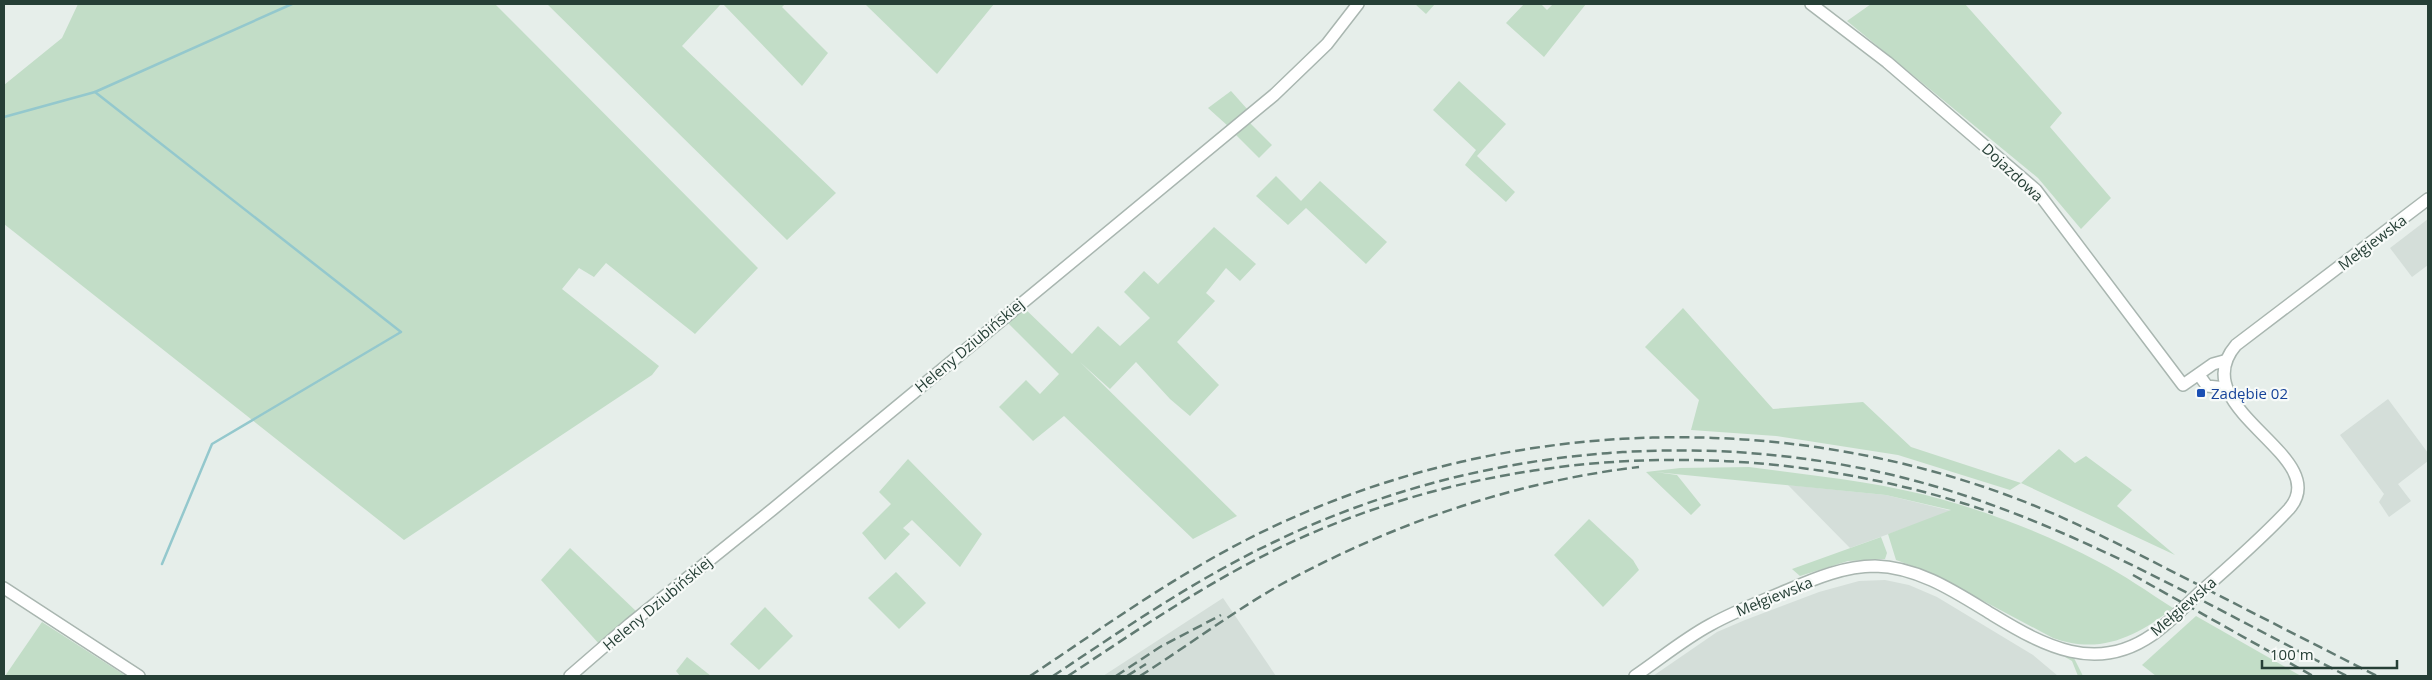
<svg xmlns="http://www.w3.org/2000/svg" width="2432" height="680" font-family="'Open Sans',sans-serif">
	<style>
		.built { fill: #d4ded9 }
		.green { fill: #c2ddc7 }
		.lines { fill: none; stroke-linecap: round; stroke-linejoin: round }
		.stream { stroke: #94c8cd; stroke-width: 2.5 }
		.minor-casing { stroke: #a9b6b0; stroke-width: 14 }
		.minor { stroke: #fff; stroke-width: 11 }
		.rail { stroke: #617a72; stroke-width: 2.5; stroke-dasharray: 10 5; stroke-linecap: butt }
		.transit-dot { fill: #1a4fb4; stroke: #f7faf8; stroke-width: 2 }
		.labels { text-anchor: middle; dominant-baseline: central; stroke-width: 4.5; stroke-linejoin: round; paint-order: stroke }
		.street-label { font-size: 15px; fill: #263f36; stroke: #f7faf8 }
		.transit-label { font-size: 15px; fill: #164399; stroke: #f7faf8; text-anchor: start }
	</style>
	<rect width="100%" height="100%" fill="#e6eeea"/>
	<g class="built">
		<polygon points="2428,219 2428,265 2412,277 2390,248"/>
		<polygon points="2388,399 2428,453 2428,461 2398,484 2411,501 2389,517 2379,502 2384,494 2340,435"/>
		<polygon points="1788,485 1886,495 1952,511 1850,548"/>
		<polygon points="1885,580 1909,585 1937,597 2033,655 2058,676 1653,676 1717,632 1745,620 1819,592 1859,581"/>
		<polygon points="1223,598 1276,676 1103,676"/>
	</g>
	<g class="green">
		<polygon points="78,4 495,4 758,268 695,334 606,263 594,277 579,268 562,289 659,366 652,375 404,540 4,224 4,85 62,38"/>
		<polygon points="547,4 721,4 682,46 836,193 787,240"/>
		<polygon points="723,4 785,4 782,7 828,53 802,86"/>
		<polygon points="865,4 994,4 937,74"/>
		<polygon points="1415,4 1435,4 1426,14"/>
		<polygon points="1524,4 1541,4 1547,10 1553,4 1586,4 1544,57 1506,23"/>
		<polygon points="1871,4 1965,4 2062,113 2050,127 2111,198 2081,229 2038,178 1847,21"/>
		<polygon points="1459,81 1506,124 1477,156 1515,192 1506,202 1465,165 1476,150 1433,110"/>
		<polygon points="1231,91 1248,110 1228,126 1208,108"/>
		<polygon points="1248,121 1272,145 1259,158 1235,134"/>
		<polygon points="1276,176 1301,201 1320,181 1387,242 1366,264 1306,208 1288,225 1256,196"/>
		<polygon points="1214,227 1256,264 1240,281 1226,268 1206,293 1215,301 1177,342 1219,385 1190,416 1170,399 1136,362 1110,389 1080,362 1237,516 1193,539 1064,416 1033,441 999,407 1026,380 1040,394 1059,374 1006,321 1021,305 1072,354 1098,326 1120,346 1150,318 1124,292 1144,271 1161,287 1158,284"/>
		<polygon points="1683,308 1773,409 1863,402 1911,447 2021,483 2059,449 2075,463 2086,456 2132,490 2117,506 2175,555 2021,483 2010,490 1898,455 1776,436 1691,430 1699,400 1645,347"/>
		<polygon points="908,459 982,534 960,567 912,520 903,528 910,534 885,560 862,533 891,504 879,492"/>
		<path d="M1749,467C1814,476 1881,482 1944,500C1997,515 2050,536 2099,562C2124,575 2148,592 2173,608C2136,637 2100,655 2053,638L1929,572L1896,560L1888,534L1951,510L1886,495L1655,472L1677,475L1701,505L1691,515L1646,472L1680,468Z"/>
		<polygon points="1589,519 1633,560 1639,570 1603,607 1554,555"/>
		<polygon points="1881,537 1887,553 1885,559 1848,561 1800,576 1792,569"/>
		<polygon points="570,548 638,613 601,646 541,580"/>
		<polygon points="896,572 926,603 899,629 868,598"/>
		<polygon points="765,607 793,636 759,670 730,644"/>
		<polygon points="2196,616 2301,676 2156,676 2142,665"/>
		<polygon points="42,622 126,676 5,676"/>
		<polygon points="2065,655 2074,658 2083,676 2078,676 2072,661 2065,657"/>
		<polygon points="687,657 711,676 680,676 676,671"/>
	</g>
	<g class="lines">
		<g class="stream">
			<polyline points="4,117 95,92"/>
			<polyline points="162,564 212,444 401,332 95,92 292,4"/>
		</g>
		<g class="minor-casing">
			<g id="minor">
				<polyline points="1811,4 1887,62 2036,190 2183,385 2213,364 2224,361"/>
				<polyline points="2199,375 2207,386 2226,388"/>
				<polyline points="4,588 139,676"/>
				<polyline points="570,676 630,624 773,509 1274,95 1327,44 1358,4"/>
				<path d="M1635,676C1660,659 1684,639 1710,625C1735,611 1762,601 1788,590C1816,578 1845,566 1875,566C1919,567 1957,593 1993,615C2044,646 2096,674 2152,635C2169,623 2183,608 2198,594C2229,567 2261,539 2289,509C2336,456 2181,409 2236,345L2428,199"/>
			</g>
		</g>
		<use href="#minor" class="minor"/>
		<g class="rail">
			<polyline points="2133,575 2313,676"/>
			<path d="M1030,676C1101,629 1170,579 1246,540C1478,421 1759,405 2004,494C2068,517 2128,549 2189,580C2251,612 2314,644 2377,676"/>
			<path d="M1053,676C1125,628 1196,579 1274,542C1489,438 1749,421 1975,499C2104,543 2225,614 2347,676"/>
			<path d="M1068,676C1142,627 1215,577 1296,540C1514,442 1768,435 1993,513"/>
			<polyline points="1116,676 1160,647 1221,615"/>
			<polyline points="1127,676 1146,664"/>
			<path d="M1140,676C1186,647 1234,611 1280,585C1392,524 1512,482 1639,467"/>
		</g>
	</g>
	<rect class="transit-dot" x="2196" y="388" width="10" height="10" rx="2.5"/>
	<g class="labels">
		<g class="street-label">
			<text transform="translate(2013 172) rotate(43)">Dojazdowa</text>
			<text transform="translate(2372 242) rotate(-37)">Mełgiewska</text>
			<text transform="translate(969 345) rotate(-40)">Heleny Dziubińskiej</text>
			<text transform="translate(1774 596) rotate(-22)">Mełgiewska</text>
			<text transform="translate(657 603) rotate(-40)">Heleny Dziubińskiej</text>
			<text transform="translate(2183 606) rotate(-41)">Mełgiewska</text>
		</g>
		<g class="transit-label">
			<text x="2211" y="393">Zadębie 02</text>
		</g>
	</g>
	<rect width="2432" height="680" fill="none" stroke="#263f36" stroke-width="10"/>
	<path d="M2262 660v8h135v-8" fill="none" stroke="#263f36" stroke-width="2.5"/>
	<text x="2270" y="660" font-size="15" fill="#263f36" stroke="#f7faf8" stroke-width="4" paint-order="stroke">100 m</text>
</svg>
